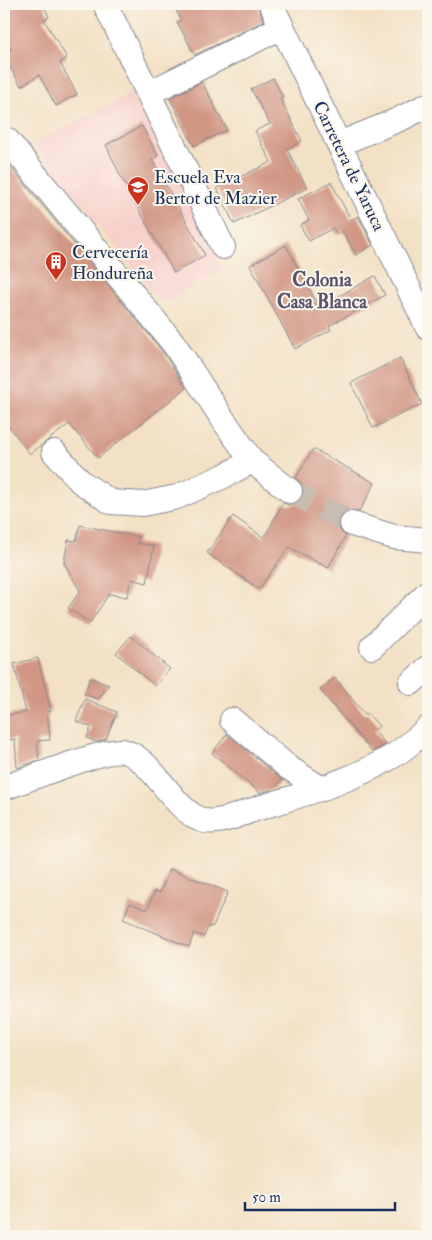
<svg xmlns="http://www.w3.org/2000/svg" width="432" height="1240" font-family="'IM FELL Double Pica',serif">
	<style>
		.built { fill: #f7d0ca }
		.building { fill: #d19684 }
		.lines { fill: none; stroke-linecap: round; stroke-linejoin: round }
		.minor-tunnel { stroke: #c8bdb0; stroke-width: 24; stroke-dasharray: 24 12; stroke-linecap: butt }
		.minor-casing { stroke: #878892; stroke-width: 26 }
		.minor { stroke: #fff; stroke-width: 24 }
		.labels { text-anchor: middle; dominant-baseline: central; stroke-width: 4; stroke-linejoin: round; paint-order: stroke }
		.street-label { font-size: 18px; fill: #1b2f5e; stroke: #fbf7ec }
		.poi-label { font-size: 18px; fill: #1b2f5e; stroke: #fbf7ec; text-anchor: start }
		.neighbourhood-label { font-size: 19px; font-weight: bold; fill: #5b536b; stroke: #fbf7ec }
	</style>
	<rect width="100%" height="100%" fill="#fbf7ec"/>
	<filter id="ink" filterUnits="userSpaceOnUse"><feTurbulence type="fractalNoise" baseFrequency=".02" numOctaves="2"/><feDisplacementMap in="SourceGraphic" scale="10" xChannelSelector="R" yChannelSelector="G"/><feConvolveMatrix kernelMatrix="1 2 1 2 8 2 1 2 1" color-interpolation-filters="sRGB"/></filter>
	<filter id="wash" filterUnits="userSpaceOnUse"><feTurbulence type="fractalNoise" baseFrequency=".0096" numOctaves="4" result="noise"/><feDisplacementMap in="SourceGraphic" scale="20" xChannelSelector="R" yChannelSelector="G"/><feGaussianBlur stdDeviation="1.12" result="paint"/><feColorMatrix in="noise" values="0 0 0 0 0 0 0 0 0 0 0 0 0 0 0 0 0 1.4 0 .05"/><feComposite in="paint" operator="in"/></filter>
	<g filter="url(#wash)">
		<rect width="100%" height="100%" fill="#f3e1c5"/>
		<polygon class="built" points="136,90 224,268 161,304 34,144"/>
		<g id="blocks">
			<g class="building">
				<polygon points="4,4 43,4 49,17 44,20 67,58 60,63 77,94 56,106 39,75 21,86 4,57 4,54 11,50 4,35"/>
				<polygon points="173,4 257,4 264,21 195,55 177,22 181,20"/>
				<polygon points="273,78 283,97 280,98 302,141 287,149 307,188 234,224 217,188 271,162 255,131 270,124 251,89"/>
				<polygon points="202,82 227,130 194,146 170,98"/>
				<polygon points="142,126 158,156 152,160 205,255 174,273 123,181 106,145"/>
				<polygon points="4,159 163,352 186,388 98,458 69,424 30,454 4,420"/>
				<polygon points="331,182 351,220 358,216 373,245 356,255 343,231 337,235 333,228 309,241 300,225 309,220 298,199"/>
				<polygon points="286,245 319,307 375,276 385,295 329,326 331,330 295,349 250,265"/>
				<polygon points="400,358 422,404 373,428 351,383"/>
				<polygon points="313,449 375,483 359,512 348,511 343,514 339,519 339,528 342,533 346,536 328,568 289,547 259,589 207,553 233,516 264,538 283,503 289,505 295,504 301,499 303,493 303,486 296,478"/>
				<polygon points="80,525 139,537 137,543 154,546 147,583 131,579 127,597 109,594 90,623 68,608 80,591 64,563 68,540 76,541"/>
				<polygon points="131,636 170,669 155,686 116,653"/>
				<polygon points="38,658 51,712 47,710 50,740 37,741 39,760 17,768 15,739 4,741 4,716 26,712 14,664"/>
				<polygon points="90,678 109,685 98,699 84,694"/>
				<polygon points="335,678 365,715 367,713 379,726 374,731 386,744 372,752 320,690"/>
				<polygon points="85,699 117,712 106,739 96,742 87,738 91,727 76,721"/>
				<polygon points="227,734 282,780 273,789 260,793 212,753"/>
				<polygon points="170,869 228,892 213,926 208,927 204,937 194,933 189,947 123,919 130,903 147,910 155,891 160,893"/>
			</g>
		</g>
	</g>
	<g filter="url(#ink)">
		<use href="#blocks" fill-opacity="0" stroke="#878892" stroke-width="1"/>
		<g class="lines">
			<polyline class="minor-tunnel" points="290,491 352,524"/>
			<g class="minor-casing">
				<g id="minor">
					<polyline points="105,4 223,247"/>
					<polyline points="271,4 428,328"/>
					<polyline points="149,93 282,27"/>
					<polyline points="4,139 7,140 174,344 224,421 252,461 290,491"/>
					<polyline points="339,144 400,119 428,105"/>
					<polyline points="54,452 81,482 111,502 143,504 177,497 224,476 252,461"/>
					<polyline points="352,524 394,537 428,540"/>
					<polyline points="372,647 428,592"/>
					<polyline points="411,683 428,668"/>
					<polyline points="232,720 289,768 322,789"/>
					<path d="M4,788C23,781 108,748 123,751C151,757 170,804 197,818C202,821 210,822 216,821C230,820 245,812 259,808C304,794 352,781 393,756C406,748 417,738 428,728"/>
				</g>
			</g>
			<use href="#minor" class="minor"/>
		</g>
	</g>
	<defs>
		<g id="school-pin" transform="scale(1.125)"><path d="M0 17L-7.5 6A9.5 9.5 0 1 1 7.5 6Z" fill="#c8321e" stroke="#fbf7ec"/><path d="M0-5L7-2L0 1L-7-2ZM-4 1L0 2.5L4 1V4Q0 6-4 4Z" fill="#fff"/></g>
		<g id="building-pin" transform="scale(1.125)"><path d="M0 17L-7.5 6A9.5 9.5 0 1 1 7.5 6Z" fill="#c8321e" stroke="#fbf7ec"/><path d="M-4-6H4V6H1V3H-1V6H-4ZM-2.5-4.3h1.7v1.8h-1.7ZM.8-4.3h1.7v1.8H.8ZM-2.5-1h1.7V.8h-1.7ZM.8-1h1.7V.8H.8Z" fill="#fff"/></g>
	</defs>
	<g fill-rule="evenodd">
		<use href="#school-pin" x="138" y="187"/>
		<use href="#building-pin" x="56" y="262"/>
	</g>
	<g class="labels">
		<g class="street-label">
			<text transform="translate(349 166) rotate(64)">Carretera de Yaruca</text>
		</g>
		<g class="poi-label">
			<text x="154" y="177">Escuela Eva<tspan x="154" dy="21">Bertot de Mazier</tspan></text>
			<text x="72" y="252">Cervecería<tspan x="72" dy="21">Hondureña</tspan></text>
		</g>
		<g class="neighbourhood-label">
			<text x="322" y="280">Colonia<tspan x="322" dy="22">Casa Blanca</tspan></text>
		</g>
	</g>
	<rect width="432" height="1240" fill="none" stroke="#fbf7ec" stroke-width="20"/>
	<path d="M245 1202v8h150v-8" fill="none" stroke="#1b2f5e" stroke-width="2.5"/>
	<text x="252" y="1202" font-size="15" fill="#1b2f5e" stroke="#fbf7ec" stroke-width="4" paint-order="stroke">50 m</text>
</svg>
